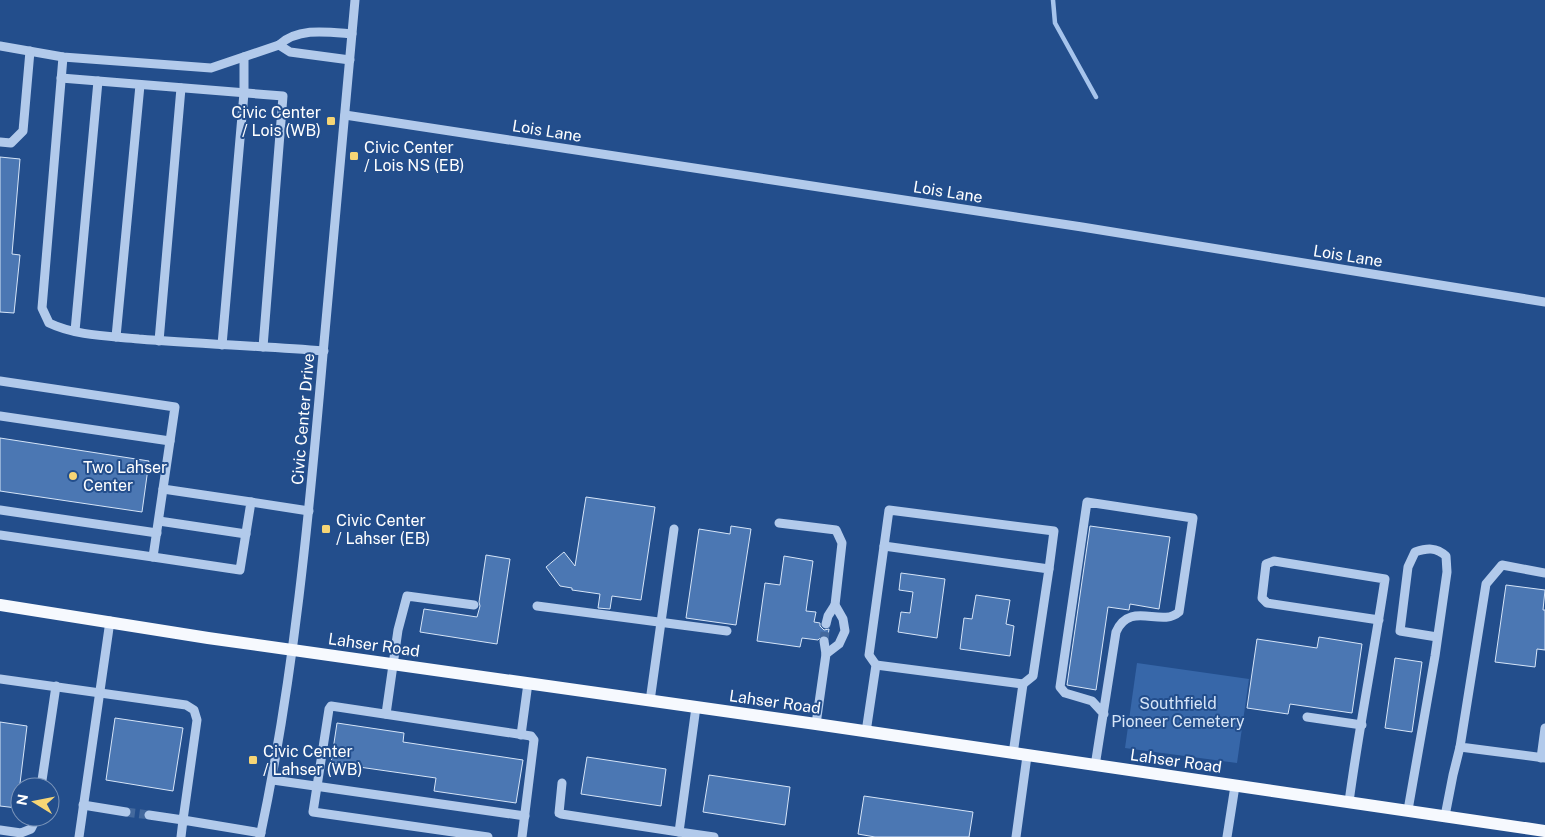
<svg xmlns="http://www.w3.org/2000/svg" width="1545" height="837" font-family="'Public Sans',sans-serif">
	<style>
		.green { fill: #3767a9 }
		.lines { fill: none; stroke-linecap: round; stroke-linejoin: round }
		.stream { stroke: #a6c4ec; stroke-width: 4.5 }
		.building { fill: #4b77b3; stroke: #d6e5f8 }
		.minor-tunnel { stroke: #44699d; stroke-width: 9; stroke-dasharray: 9 4.5; stroke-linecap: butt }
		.minor { stroke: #b2caeb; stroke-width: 9 }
		.major { stroke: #f6f9fe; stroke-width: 12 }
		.poi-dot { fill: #f6d575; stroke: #234e8c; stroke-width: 2 }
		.labels { text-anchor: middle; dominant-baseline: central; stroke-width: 4; stroke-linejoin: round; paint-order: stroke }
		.poi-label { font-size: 16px; fill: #fff; stroke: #234e8c; text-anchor: start }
		.street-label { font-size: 16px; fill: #fff; stroke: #234e8c }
		.park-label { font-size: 16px; fill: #d6e5f8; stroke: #234e8c }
	</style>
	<rect width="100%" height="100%" fill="#234e8c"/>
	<polygon class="green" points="1137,663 1249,679 1237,763 1125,748"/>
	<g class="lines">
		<polyline class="stream" points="1053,0 1055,23 1096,97"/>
	</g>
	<g class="building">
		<polygon points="0,157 20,159 12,254 20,255 14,313 0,312"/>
		<polygon points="0,438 149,461 142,512 0,491"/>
		<polygon points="586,497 655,507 641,600 612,596 610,609 598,608 600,594 572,590 572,588 560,586 546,567 564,552 575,566"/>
		<polygon points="731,526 751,529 736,625 686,618 699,529 730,534"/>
		<polygon points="1090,526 1170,537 1159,609 1130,604 1129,610 1108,607 1096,690 1067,685"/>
		<polygon points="486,555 510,559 497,644 420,632 424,609 477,617 480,606 479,602"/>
		<polygon points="784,556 813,561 806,611 816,612 814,622 820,623 820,626 824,630 829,629 828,636 823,635 818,640 802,638 800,647 757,641 765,583 780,585"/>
		<polygon points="901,573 945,579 937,638 898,632 901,612 910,613 913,592 899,590"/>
		<polygon points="1506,585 1545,590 1543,610 1545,610 1545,650 1537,649 1535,667 1495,662"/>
		<polygon points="976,595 1010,600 1006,624 1014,626 1010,656 960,649 964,618 972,619"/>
		<polygon points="1319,637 1362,644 1352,713 1290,704 1288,714 1247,708 1257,639 1317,648"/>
		<polygon points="1395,658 1422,662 1412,732 1385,728"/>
		<polygon points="115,718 183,728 173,791 106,780"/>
		<polygon points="0,722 27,726 17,808 0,806"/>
		<polygon points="337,723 404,733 403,742 523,760 516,803 434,791 436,778 331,763"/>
		<polygon points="587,757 666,769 661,806 581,794"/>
		<polygon points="709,775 790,787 785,825 703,812"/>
		<polygon points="864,796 973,812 969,837 875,837 858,834"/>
	</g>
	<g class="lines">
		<g class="minor-tunnel">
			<polyline points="824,641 826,624"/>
			<polyline points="126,812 149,815"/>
		</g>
		<g class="minor">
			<polyline points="279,45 290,52 350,60"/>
			<path d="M0,46L63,57L211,68L279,45C298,27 328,32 352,34"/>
			<path d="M63,57L42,308L49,323C76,336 110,336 139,339C201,344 262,346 324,351"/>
			<polyline points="61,78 283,96 263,347"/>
			<polyline points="345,115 1082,227 1545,302"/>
			<polyline points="0,142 11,143 23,131 30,51"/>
			<polyline points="75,331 98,81"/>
			<polyline points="116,337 140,85"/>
			<polyline points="159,341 181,88"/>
			<polyline points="222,345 244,93 244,57"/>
			<polyline points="0,381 175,407 153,557 0,535"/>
			<polyline points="0,416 170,441"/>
			<polyline points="251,502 309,511"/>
			<polyline points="0,510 157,533"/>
			<polyline points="159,521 246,534"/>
			<polyline points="779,523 836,530 842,543 835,605 843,619 845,631 839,644 826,654 816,724"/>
			<polyline points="153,557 240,570 251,502 163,489"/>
			<polyline points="1545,573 1502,565 1486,584 1460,747 1545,758"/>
			<polyline points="537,606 727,631"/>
			<polyline points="826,624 828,616 835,605"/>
			<polyline points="824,641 826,654"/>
			<polyline points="876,665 1023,684 1033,676 1049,569 884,546"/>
			<polyline points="0,679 186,705 194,710 197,720 183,820 149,815"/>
			<polyline points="650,701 674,529"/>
			<polyline points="696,707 679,832 714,837"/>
			<polyline points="386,714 398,630 407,596 474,605"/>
			<polyline points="1307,717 1362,725"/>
			<polyline points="866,732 876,665 869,655 889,510 1054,531 1049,569"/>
			<polyline points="521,735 528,683"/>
			<polyline points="1013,754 1023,684"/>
			<polyline points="1541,758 1545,728"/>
			<path d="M1095,766L1116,632C1130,600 1161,628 1179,612L1193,518L1087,502L1060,687L1065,693L1092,701L1104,714"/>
			<polyline points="273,780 525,816"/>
			<polyline points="562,783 559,813 561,814 679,832"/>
			<polyline points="41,787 56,686"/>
			<path d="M1349,802C1359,727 1374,653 1385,579L1274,561L1266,564L1262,598L1267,603L1379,620"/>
			<polyline points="83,805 126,812"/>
			<path d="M1408,810L1435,656L1447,572L1446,556C1436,547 1427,548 1415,552L1408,567L1400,631L1437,637"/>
			<polyline points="1445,816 1453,775 1460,747"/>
			<polyline points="0,830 21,833 31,829 37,817"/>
			<polyline points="79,837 110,621"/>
			<polyline points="181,837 183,820 261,833"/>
			<path d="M260,837C294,678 309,516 323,354C333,236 344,118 355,0"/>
			<polyline points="488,837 313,812 329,709 331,706 531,736 534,740 522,837"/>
			<polyline points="1016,837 1027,756"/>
			<polyline points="1227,837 1235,786"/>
		</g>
		<polyline class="major" points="0,605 208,638 816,724 1545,831"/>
	</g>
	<g class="poi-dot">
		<rect x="326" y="116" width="10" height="10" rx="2.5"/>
		<rect x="349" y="151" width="10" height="10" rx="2.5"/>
		<circle cx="73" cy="476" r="5"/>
		<rect x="321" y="524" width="10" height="10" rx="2.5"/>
		<rect x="248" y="755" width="10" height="10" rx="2.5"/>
	</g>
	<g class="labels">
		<g class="poi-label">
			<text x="321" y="112" text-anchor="end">Civic Center<tspan x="321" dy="18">/ Lois (WB)</tspan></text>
			<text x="364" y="147">Civic Center<tspan x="364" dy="18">/ Lois NS (EB)</tspan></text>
			<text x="83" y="467">Two Lahser<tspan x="83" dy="18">Center</tspan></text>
			<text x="336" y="520">Civic Center<tspan x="336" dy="18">/ Lahser (EB)</tspan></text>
			<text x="263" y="751">Civic Center<tspan x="263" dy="18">/ Lahser (WB)</tspan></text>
		</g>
		<g class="street-label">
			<text transform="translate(547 131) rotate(9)">Lois Lane</text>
			<text transform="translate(948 192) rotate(9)">Lois Lane</text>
			<text transform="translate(1348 256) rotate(9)">Lois Lane</text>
			<text transform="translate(303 419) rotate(-85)">Civic Center Drive</text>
			<text transform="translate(374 645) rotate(8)">Lahser Road</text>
			<text transform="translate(775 702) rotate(8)">Lahser Road</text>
			<text transform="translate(1176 761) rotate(8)">Lahser Road</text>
		</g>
		<g class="park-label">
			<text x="1178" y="703">Southfield<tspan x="1178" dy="18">Pioneer Cemetery</tspan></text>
		</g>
	</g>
	<g transform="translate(35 802) rotate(280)"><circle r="24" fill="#234e8c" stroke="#7b95ba"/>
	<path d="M0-4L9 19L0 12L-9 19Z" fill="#f6d575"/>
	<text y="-8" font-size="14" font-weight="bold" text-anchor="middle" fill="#ffffff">N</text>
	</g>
</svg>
